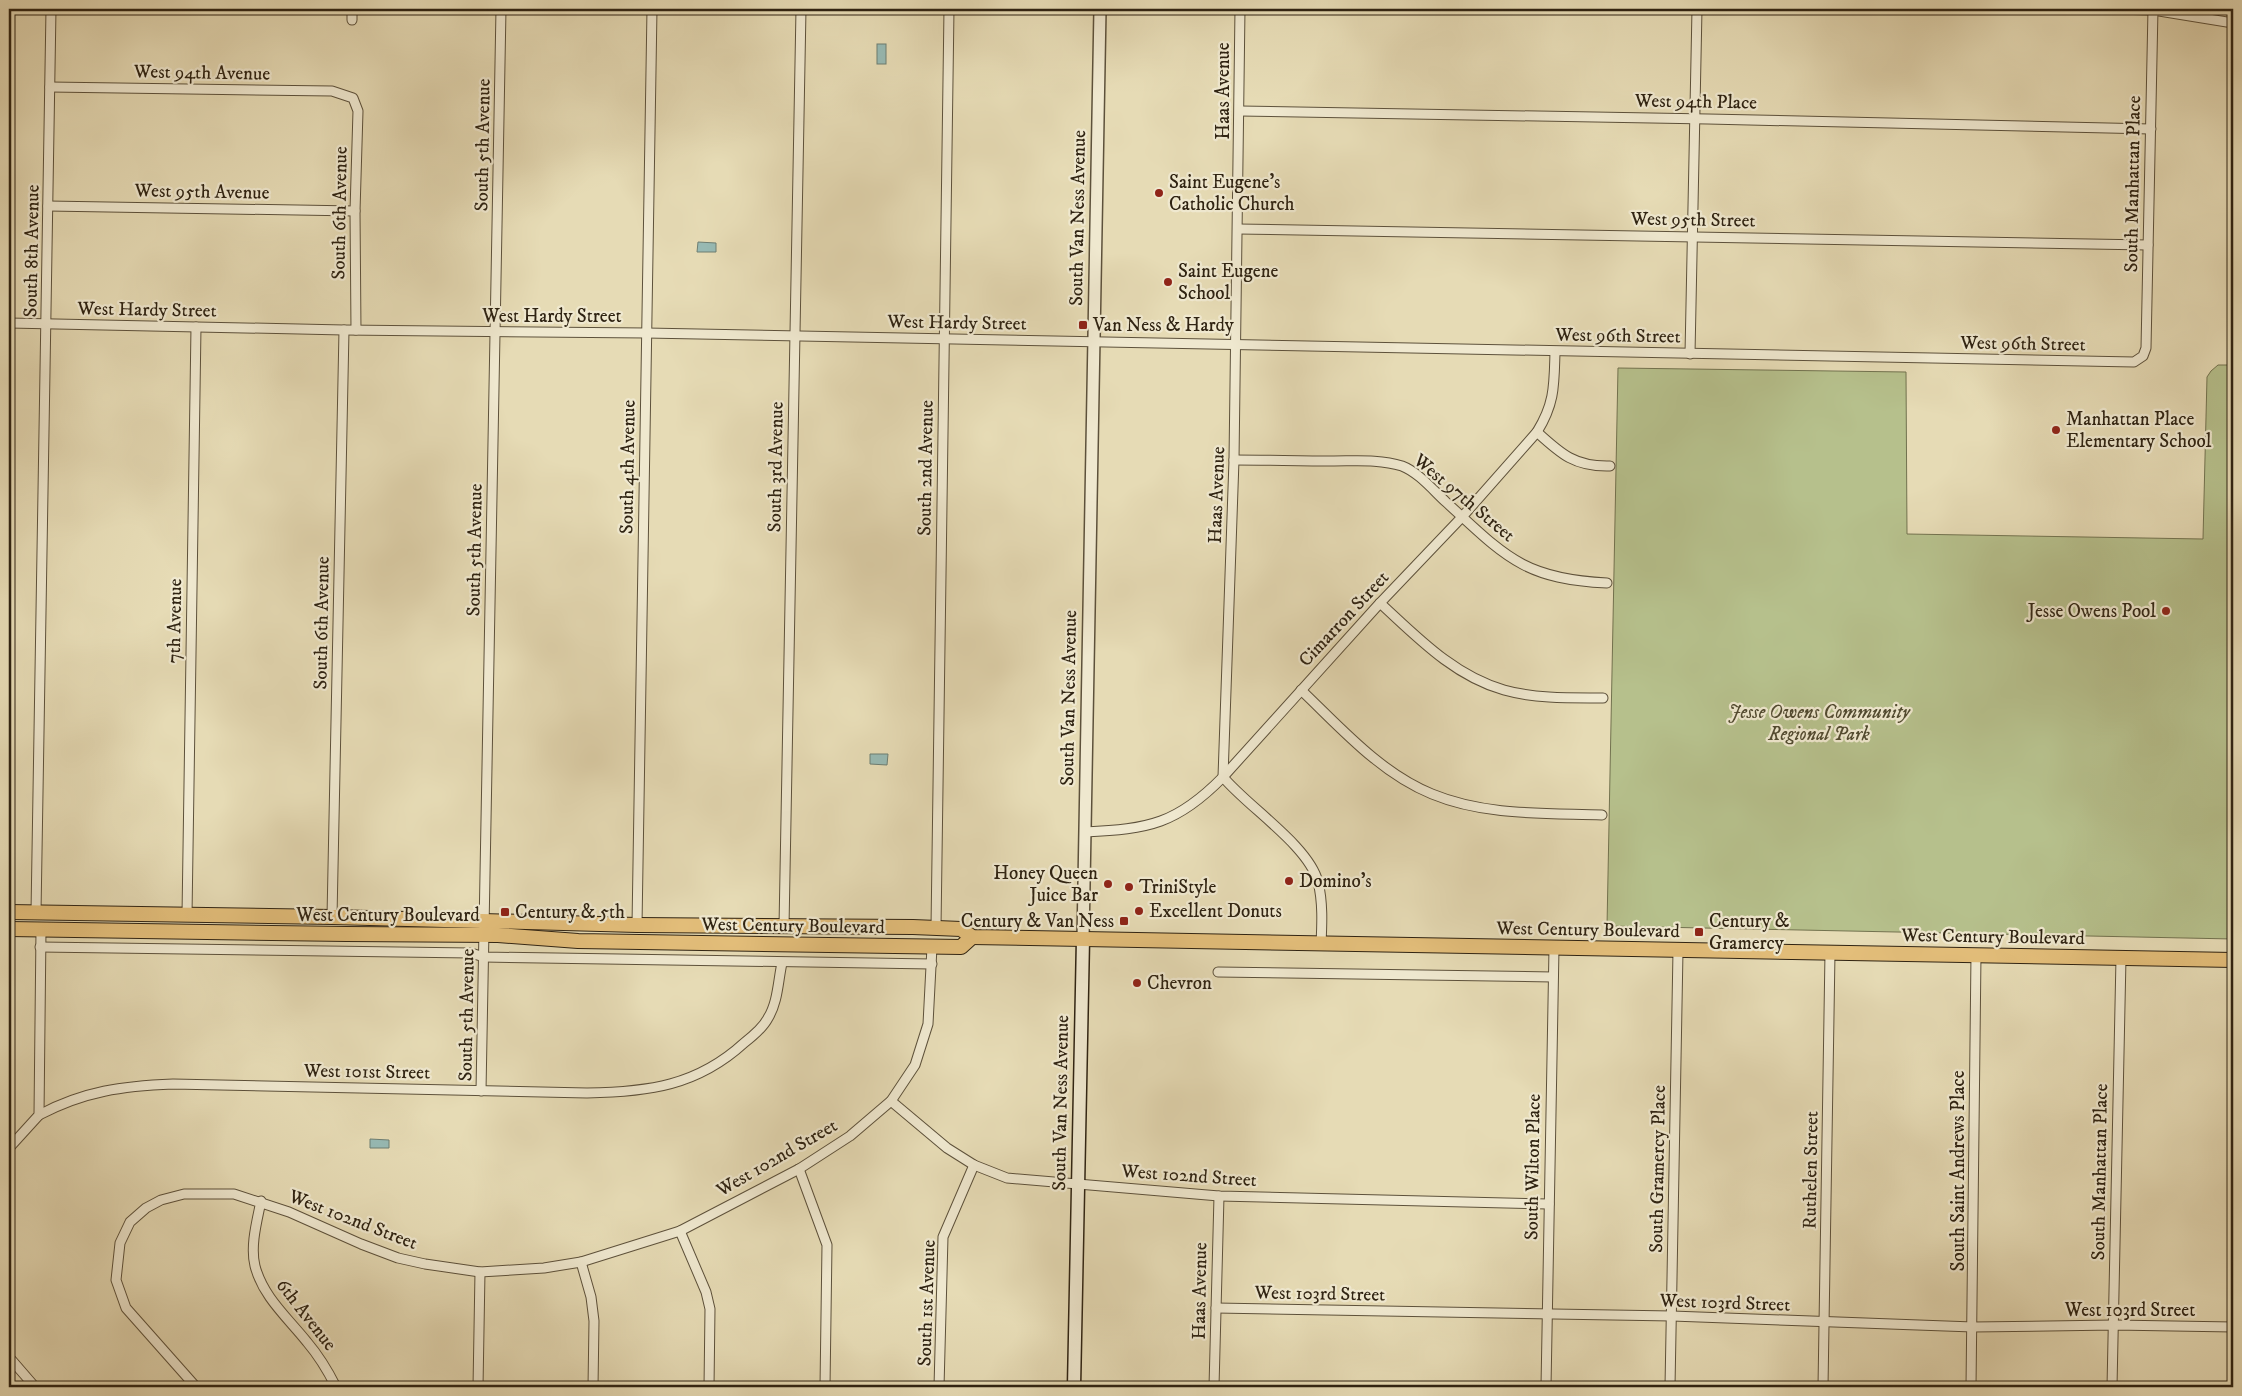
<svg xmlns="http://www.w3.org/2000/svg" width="2242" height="1396" font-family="'IM FELL DW Pica',serif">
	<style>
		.green { fill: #b6c08c; stroke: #72724f }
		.water { fill: #97bab4; stroke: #6d7e73 }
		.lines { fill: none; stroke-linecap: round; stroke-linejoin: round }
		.minor-casing { stroke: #5d513b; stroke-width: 11 }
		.tertiary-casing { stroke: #5d513b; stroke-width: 14 }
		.secondary-casing { stroke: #2f2312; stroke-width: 15 }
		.primary-casing { stroke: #2f2312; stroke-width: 16 }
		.minor { stroke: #efe8cf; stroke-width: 9 }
		.tertiary { stroke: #efe8cf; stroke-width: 11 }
		.secondary { stroke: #efe8cf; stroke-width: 12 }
		.primary { stroke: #e3be7a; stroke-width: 14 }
		.poi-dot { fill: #8f2418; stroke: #efe8cf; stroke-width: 2 }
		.labels { text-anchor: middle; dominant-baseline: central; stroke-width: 4.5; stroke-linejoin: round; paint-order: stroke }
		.street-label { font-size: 19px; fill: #2f2312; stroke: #efe8cf }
		.poi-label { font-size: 19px; fill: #2f2312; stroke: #efe8cf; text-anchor: start }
		.park-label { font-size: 19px; font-style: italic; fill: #514a30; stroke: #efe8cf }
	</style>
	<rect width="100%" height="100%" fill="#e6dbb5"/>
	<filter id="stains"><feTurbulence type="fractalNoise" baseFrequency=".004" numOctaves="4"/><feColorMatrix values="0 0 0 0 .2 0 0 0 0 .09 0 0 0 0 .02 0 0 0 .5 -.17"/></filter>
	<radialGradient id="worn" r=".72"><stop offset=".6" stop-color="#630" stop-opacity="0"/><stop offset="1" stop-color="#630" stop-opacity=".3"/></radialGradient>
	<polygon class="green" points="2218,365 2233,365 2233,939 1607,926 1618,368 1906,372 1907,534 2203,539 2207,377 2211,371"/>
	<g class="water">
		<rect x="877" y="44" width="9" height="20"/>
		<polygon points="698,242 716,243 716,252 697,252"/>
		<polygon points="870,754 888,754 887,765 870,764"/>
		<polygon points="370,1139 389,1140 389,1148 370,1148"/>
	</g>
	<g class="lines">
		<g class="minor-casing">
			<g id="minor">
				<path d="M1240,9L1234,460L1223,777C1248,807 1309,846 1318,882C1323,902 1322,924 1321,944"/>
				<polyline points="2114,9 2153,10 2233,23"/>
				<polyline points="352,20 352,9"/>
				<polyline points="50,87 332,91 353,98 358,111 355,211 356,330"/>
				<polyline points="1240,111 1708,119 2151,129"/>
				<polyline points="48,206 355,211"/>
				<polyline points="1238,229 2148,245"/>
				<polyline points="9,323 344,330 646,333 2134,362 2143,356 2146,348 2153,9"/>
				<polyline points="1690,354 1697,9"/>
				<path d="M1537,432C1561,454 1575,467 1610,466"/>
				<path d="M1234,460C1267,460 1300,461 1334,461C1356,461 1380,459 1402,466C1418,472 1433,490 1446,502C1505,556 1523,579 1607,583"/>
				<path d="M1380,603C1417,637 1454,676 1504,690C1536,699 1571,698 1603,698"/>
				<path d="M1301,690C1340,727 1380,773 1432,794C1485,816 1545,813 1602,815"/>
				<path d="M1085,832C1149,829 1177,824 1223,777L1380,603L1462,517L1537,432C1555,403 1554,385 1555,352"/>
				<polyline points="36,913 51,9"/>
				<polyline points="187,915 196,327"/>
				<polyline points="332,917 344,330"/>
				<polyline points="637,925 652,9"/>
				<polyline points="784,927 801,9"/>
				<polyline points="936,928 949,9"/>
				<polyline points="40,947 471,953 484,957 932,964"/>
				<polyline points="1218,972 1553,977"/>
				<polyline points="481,1091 501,9"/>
				<polyline points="891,1101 947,1148 974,1165 1007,1178 1219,1196 1549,1204"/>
				<path d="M39,1115C84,1091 123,1086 173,1084L587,1093C648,1092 697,1086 744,1043C753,1036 763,1028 768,1018C778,1002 778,981 782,963"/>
				<polyline points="9,1148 39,1115 41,930"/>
				<polyline points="799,1169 827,1245 825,1387"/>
				<path d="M261,1201C257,1221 250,1246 255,1266C263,1297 288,1318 307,1342C319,1356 328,1371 336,1387"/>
				<polyline points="680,1231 706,1292 710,1309 709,1387"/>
				<polyline points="581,1262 591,1297 594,1321 593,1387"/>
				<polyline points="1216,1308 1672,1316 1973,1327 2114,1325 2233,1327"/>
				<polyline points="9,1357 35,1387"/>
				<polyline points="196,1387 126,1308 116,1280 120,1243 130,1222 146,1208 161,1200 184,1194 234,1194 289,1212 361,1244 398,1258 425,1264 480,1272 544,1268 581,1262 680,1231 799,1169 850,1136 891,1101 915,1065 928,1024 932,947"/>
				<polyline points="478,1387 480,1272"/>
				<polyline points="939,1387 943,1237 974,1165"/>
				<polyline points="1214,1387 1219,1196"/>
				<polyline points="1546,1387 1554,948"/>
				<polyline points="1670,1387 1678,951"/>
				<polyline points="1823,1387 1830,953"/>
				<polyline points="1971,1387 1976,955"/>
				<polyline points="2112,1387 2121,958"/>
			</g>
		</g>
		<g class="tertiary-casing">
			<polyline id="tertiary" points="1083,939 1100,9"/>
		</g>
		<g class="secondary-casing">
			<polyline id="secondary" points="1074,1387 1083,939"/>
		</g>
		<g class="primary-casing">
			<g id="primary">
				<polyline points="9,912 332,917 637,925 913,927 961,929 972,937 2233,960"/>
				<polyline points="9,929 346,934 498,935 578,941 961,947 972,937"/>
			</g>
		</g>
		<use href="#minor" class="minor"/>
		<use href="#tertiary" class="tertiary"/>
		<use href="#secondary" class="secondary"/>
		<use href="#primary" class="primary"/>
	</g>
	<g class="poi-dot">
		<circle cx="1159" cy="193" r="5"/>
		<circle cx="1168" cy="282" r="5"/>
		<rect x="1078" y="320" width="10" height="10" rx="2.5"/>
		<circle cx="2056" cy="430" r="5"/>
		<circle cx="2166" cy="611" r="5"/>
		<circle cx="1289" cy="881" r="5"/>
		<circle cx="1108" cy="884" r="5"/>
		<circle cx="1129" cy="887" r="5"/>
		<circle cx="1139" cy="911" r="5"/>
		<rect x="500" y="907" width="10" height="10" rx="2.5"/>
		<rect x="1119" y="916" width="10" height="10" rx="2.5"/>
		<rect x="1694" y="927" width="10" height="10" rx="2.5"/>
		<circle cx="1137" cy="983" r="5"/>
	</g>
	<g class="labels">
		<g class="street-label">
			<text transform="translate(202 73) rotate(1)">West 94th Avenue</text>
			<text transform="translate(1223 91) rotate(-90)">Haas Avenue</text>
			<text transform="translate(1696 102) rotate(1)">West 94th Place</text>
			<text transform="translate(483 145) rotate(-89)">South 5th Avenue</text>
			<text transform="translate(2133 184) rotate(-89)">South Manhattan Place</text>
			<text transform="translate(202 192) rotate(1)">West 95th Avenue</text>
			<text transform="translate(340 213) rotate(-89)">South 6th Avenue</text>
			<text transform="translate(1078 218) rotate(-89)">South Van Ness Avenue</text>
			<text transform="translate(1693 220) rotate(1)">West 95th Street</text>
			<text transform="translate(32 251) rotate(-89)">South 8th Avenue</text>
			<text transform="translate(147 310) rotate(1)">West Hardy Street</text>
			<text x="552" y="316">West Hardy Street</text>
			<text transform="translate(957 323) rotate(1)">West Hardy Street</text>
			<text transform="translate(1618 336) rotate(1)">West 96th Street</text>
			<text transform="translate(2023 344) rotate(1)">West 96th Street</text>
			<text transform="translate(628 467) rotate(-89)">South 4th Avenue</text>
			<text transform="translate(776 467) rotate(-89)">South 3rd Avenue</text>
			<text transform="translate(926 468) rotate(-89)">South 2nd Avenue</text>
			<text transform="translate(1217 495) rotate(-88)">Haas Avenue</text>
			<text transform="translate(1464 498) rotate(40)">West 97th Street</text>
			<text transform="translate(475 550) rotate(-89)">South 5th Avenue</text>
			<text transform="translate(1344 619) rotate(-47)">Cimarron Street</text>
			<text transform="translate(175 621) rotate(-89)">7th Avenue</text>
			<text transform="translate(322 623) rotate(-89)">South 6th Avenue</text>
			<text transform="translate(1069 698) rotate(-89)">South Van Ness Avenue</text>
			<text x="388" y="915">West Century Boulevard</text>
			<text transform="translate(793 926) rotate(1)">West Century Boulevard</text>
			<text transform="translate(1588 930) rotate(1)">West Century Boulevard</text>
			<text transform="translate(1993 937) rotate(1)">West Century Boulevard</text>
			<text transform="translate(467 1015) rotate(-89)">South 5th Avenue</text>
			<text transform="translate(367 1072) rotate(1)">West 101st Street</text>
			<text transform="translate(1061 1103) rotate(-89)">South Van Ness Avenue</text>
			<text transform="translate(777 1158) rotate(-30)">West 102nd Street</text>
			<text transform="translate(1533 1167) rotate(-89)">South Wilton Place</text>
			<text transform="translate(1658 1169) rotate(-89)">South Gramercy Place</text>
			<text transform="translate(1811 1170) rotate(-89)">Ruthelen Street</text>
			<text transform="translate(1958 1171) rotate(-90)">South Saint Andrews Place</text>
			<text transform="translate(2100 1172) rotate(-89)">South Manhattan Place</text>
			<text transform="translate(1189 1176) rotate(4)">West 102nd Street</text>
			<text transform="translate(353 1220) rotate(21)">West 102nd Street</text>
			<text transform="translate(1200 1291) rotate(-89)">Haas Avenue</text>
			<text transform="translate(1320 1294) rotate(1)">West 103rd Street</text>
			<text transform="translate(927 1303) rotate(-88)">South 1st Avenue</text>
			<text transform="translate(1725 1303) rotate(2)">West 103rd Street</text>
			<text x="2130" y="1310">West 103rd Street</text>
			<text transform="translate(306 1315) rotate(52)">6th Avenue</text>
		</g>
		<g class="poi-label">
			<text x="1169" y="182">Saint Eugene's<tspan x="1169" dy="22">Catholic Church</tspan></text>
			<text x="1178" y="271">Saint Eugene<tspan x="1178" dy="22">School</tspan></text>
			<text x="1093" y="325">Van Ness &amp; Hardy</text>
			<text x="2066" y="419">Manhattan Place<tspan x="2066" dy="22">Elementary School</tspan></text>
			<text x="2156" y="611" text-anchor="end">Jesse Owens Pool</text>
			<text x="1098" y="873" text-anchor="end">Honey Queen<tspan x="1098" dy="22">Juice Bar</tspan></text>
			<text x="1299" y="881">Domino's</text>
			<text x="1139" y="887">TriniStyle</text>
			<text x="1149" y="911">Excellent Donuts</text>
			<text x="515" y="912">Century &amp; 5th</text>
			<text x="1114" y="921" text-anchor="end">Century &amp; Van Ness</text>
			<text x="1709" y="921">Century &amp;<tspan x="1709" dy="22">Gramercy</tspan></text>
			<text x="1147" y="983">Chevron</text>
		</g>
		<g class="park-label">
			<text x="1819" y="712">Jesse Owens Community<tspan x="1819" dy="22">Regional Park</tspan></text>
		</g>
	</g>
	<rect width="2242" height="1396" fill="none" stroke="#e6dbb5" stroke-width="30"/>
	<rect x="10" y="10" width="2222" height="1376" fill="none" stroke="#2f2312" stroke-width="2.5"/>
	<rect x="15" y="15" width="2212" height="1366" fill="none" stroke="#2f2312"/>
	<rect width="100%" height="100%" filter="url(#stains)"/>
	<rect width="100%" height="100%" fill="url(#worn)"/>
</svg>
